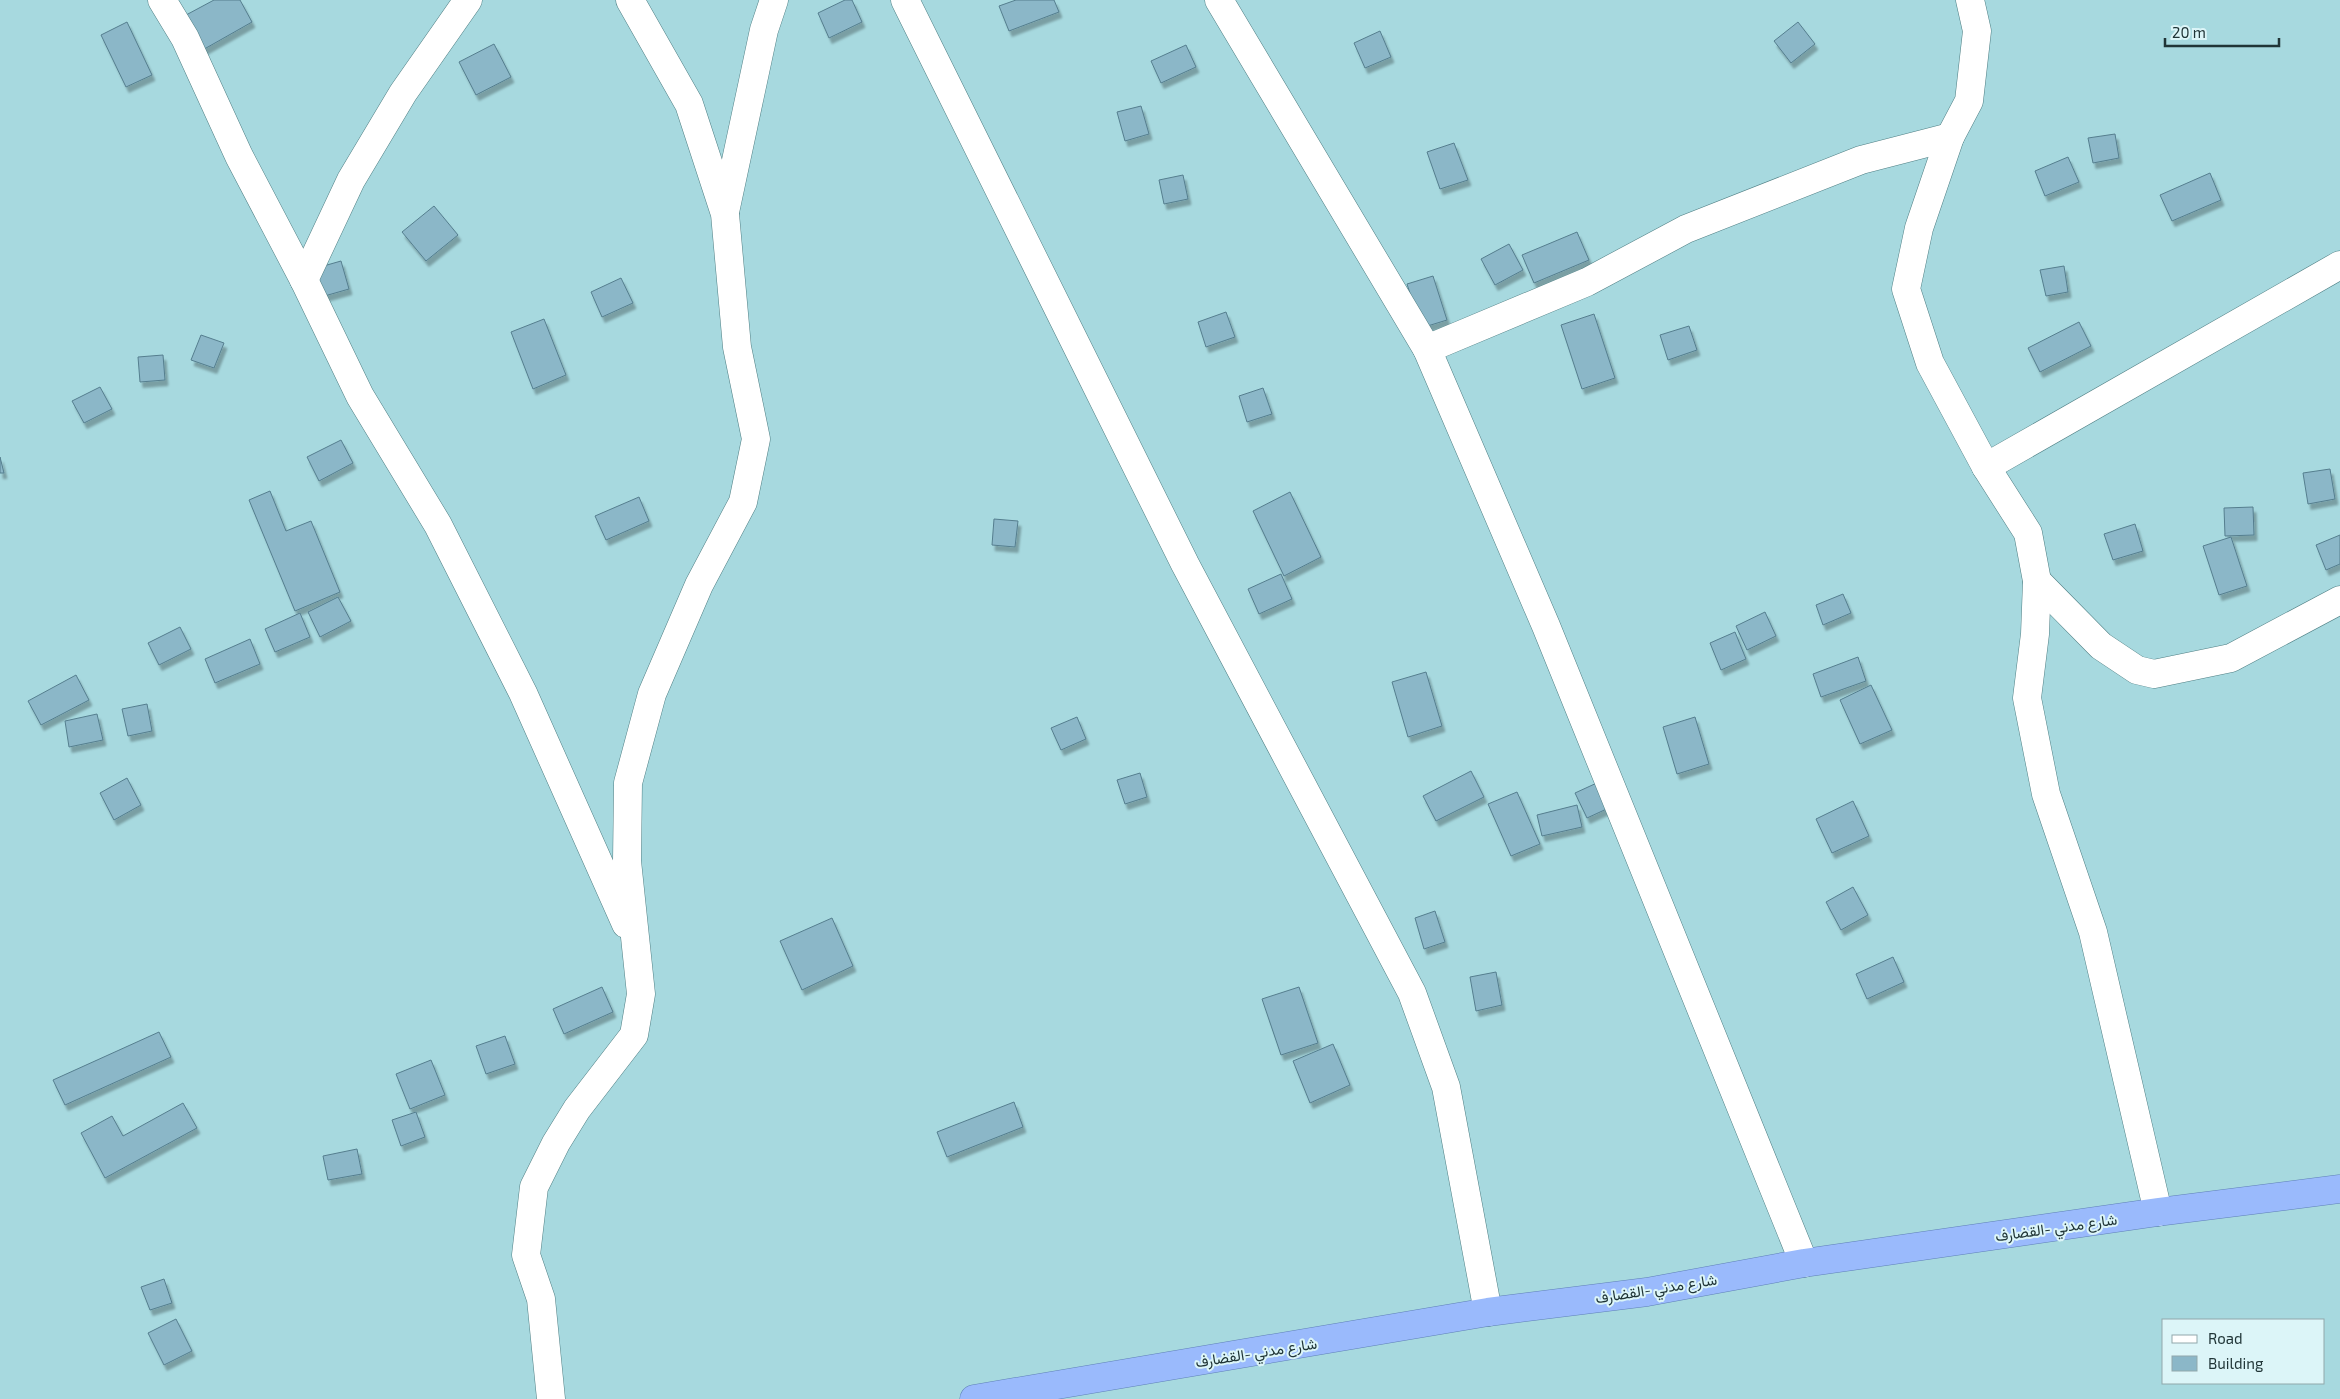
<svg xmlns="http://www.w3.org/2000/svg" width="2340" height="1399" font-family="'Exo 2',Vazirmatn,sans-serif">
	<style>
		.building { fill: #8bb7c8; stroke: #557e8e; filter: url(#shadow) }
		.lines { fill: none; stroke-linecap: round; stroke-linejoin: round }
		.minor-casing { stroke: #4f7f84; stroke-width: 29 }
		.trunk-casing { stroke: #5f80b7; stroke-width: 29 }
		.minor { stroke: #fff; stroke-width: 28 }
		.trunk { stroke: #9abafc; stroke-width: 28 }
		.labels { text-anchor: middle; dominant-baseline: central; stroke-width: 4; stroke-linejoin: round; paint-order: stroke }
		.street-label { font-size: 15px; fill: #203537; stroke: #dcf5f8 }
	</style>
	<defs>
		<filter id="shadow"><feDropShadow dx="3" dy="5.5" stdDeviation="1" flood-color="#0004"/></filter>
	</defs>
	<rect width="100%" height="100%" fill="#a7d9df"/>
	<g class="building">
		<polygon points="214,0 240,0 252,22 192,56 173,22"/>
		<polygon points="845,0 852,0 862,22 829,38 818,13"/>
		<polygon points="1016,0 1054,0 1059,12 1009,31 999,6"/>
		<polygon points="127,22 152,75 126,87 101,35"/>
		<polygon points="1798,22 1815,44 1791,63 1774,41"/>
		<polygon points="1380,31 1391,57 1365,68 1354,43"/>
		<polygon points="494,44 511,77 476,95 459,62"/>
		<polygon points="1186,45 1196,67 1161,83 1151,61"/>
		<polygon points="1141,106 1149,134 1125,141 1117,112"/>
		<polygon points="2115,134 2119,158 2093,163 2088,138"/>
		<polygon points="1454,143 1468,180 1440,189 1427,152"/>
		<polygon points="2068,157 2079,182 2045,196 2035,171"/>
		<polygon points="2210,173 2221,200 2172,221 2160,195"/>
		<polygon points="1183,175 1188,199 1164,204 1159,180"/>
		<polygon points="434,206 458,235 426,261 402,232"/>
		<polygon points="1577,232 1589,260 1534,283 1522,255"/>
		<polygon points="1509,244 1523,270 1495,285 1481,259"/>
		<polygon points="341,261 349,289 321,297 313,269"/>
		<polygon points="2064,266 2068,292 2046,296 2040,270"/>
		<polygon points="1433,276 1447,320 1421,328 1407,284"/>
		<polygon points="621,278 633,303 602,317 591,292"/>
		<polygon points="1226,312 1235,337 1206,347 1198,322"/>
		<polygon points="1594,314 1615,378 1582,389 1561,325"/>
		<polygon points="544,319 566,375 533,389 511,332"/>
		<polygon points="2079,322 2091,346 2040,372 2028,348"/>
		<polygon points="1689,326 1697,350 1668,360 1660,335"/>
		<polygon points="201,335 224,343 214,368 191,360"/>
		<polygon points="163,355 165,380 140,382 138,357"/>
		<polygon points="100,387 112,409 84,423 72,401"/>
		<polygon points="1263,388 1272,414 1247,422 1239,396"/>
		<polygon points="341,440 353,463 319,481 307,457"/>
		<polygon points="0,457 4,473 0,473"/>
		<polygon points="2330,469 2335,499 2308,504 2303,473"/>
		<polygon points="270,491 286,531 311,521 340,592 295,611 249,500"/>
		<polygon points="1290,492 1321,557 1284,576 1253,511"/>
		<polygon points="639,497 649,521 606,540 595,516"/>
		<polygon points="2253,507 2254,535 2225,536 2224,508"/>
		<polygon points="994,519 1018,521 1015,547 992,545"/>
		<polygon points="2135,524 2143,551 2113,560 2104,534"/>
		<polygon points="2340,535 2340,564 2326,570 2316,545"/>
		<polygon points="2231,537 2247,586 2219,595 2203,546"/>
		<polygon points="1281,574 1292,599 1259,614 1248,589"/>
		<polygon points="1843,594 1851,613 1823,625 1816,605"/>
		<polygon points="338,597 351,621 320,637 308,612"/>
		<polygon points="1765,612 1776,636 1747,650 1736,626"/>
		<polygon points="300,613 310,637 275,652 265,629"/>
		<polygon points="180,627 191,649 159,665 148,643"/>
		<polygon points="1735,632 1746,659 1721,670 1710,643"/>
		<polygon points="250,639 260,664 215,683 205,659"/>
		<polygon points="1858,657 1866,681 1821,697 1813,674"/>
		<polygon points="1426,672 1442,726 1408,737 1392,682"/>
		<polygon points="76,675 89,700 41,725 28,701"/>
		<polygon points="1871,685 1892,730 1860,744 1840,700"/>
		<polygon points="147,704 152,731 128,736 122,709"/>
		<polygon points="97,714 103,740 69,747 65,721"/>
		<polygon points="1077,717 1086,739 1061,750 1051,728"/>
		<polygon points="1695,717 1709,764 1677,774 1663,727"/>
		<polygon points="1471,771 1484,797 1436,821 1423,796"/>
		<polygon points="1140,773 1147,797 1125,804 1117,780"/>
		<polygon points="1612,776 1624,801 1587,818 1575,793"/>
		<polygon points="127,778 141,805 114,820 100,793"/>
		<polygon points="1517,792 1540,844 1511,856 1488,804"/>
		<polygon points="1853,801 1869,836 1832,853 1816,819"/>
		<polygon points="1577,805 1582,827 1542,836 1537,815"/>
		<polygon points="1853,887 1868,915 1841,930 1826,902"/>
		<polygon points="1435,911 1445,942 1424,949 1415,918"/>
		<polygon points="832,918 853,966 802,990 780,941"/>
		<polygon points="1893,957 1904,982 1867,999 1856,974"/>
		<polygon points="1496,972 1502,1005 1476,1011 1470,977"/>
		<polygon points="602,987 613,1012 564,1034 553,1009"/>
		<polygon points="1299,987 1318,1043 1281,1055 1262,999"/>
		<polygon points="159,1032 171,1057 65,1105 53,1080"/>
		<polygon points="505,1036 515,1064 486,1074 476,1046"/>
		<polygon points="1333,1044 1350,1085 1310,1103 1293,1061"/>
		<polygon points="431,1060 445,1095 410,1109 396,1074"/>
		<polygon points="1014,1102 1023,1127 947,1157 937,1132"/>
		<polygon points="183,1103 197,1128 105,1178 81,1133 112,1116 123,1136"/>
		<polygon points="416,1112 425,1137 401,1146 392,1120"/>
		<polygon points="357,1149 362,1174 328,1180 323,1156"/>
		<polygon points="164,1279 172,1303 150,1310 141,1287"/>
		<polygon points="176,1319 192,1351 164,1365 148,1333"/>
	</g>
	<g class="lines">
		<g class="minor-casing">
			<g id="minor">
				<polyline points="162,0 185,38 239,156 304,280 360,396 438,525 523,693 626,924"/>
				<polyline points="905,0 1185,564 1412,993 1446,1087 1488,1312"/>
				<polyline points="1219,0 1427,349 1546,626 1804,1263"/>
				<polyline points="1970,0 1977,31 1969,101 1950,137 1919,228 1906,289 1930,363 1986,467 2028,533 2037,581 2035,634 2027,698 2046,794 2093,932 2158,1212"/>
				<polyline points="725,212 764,30 774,0"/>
				<polyline points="304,280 351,180 403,93 468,0"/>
				<polyline points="1427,349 1587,282 1686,229 1861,160 1950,137"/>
				<polyline points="1986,467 2340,265"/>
				<polyline points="2037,581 2101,646 2137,670 2154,674 2231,658 2340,600"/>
				<polyline points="551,1399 541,1299 526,1255 534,1187 556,1143 577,1109 634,1035 641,994 627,861 628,783 652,694 699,585 743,502 756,439 737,347 725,214 689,104 630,0"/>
			</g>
		</g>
		<g class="trunk-casing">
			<polyline id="trunk" points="974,1399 1488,1312 1647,1292 1804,1263 2158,1212 2340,1189"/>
		</g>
		<use href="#minor" class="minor"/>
		<use href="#trunk" class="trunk"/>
	</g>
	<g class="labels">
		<g class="street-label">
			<text transform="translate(2056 1227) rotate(-8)">شارع مدني -القضارف</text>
			<text transform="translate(1656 1288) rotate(-9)">شارع مدني -القضارف</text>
			<text transform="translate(1256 1352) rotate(-9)">شارع مدني -القضارف</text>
		</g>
	</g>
	<rect x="2162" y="1319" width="162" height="65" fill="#dcf5f8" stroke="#91a8ab"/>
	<rect x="2172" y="1335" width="25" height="8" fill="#ffffff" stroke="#91a8ab"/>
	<text x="2208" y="1344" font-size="15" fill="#203537">Road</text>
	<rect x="2172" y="1356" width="25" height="15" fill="#8bb7c8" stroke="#91a8ab"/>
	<text x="2208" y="1369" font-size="15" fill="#203537">Building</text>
	<path d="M2165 38v8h114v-8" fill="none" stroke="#203537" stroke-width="2.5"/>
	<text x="2172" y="38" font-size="15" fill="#203537" stroke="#dcf5f8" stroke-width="4" paint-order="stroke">20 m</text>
</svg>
